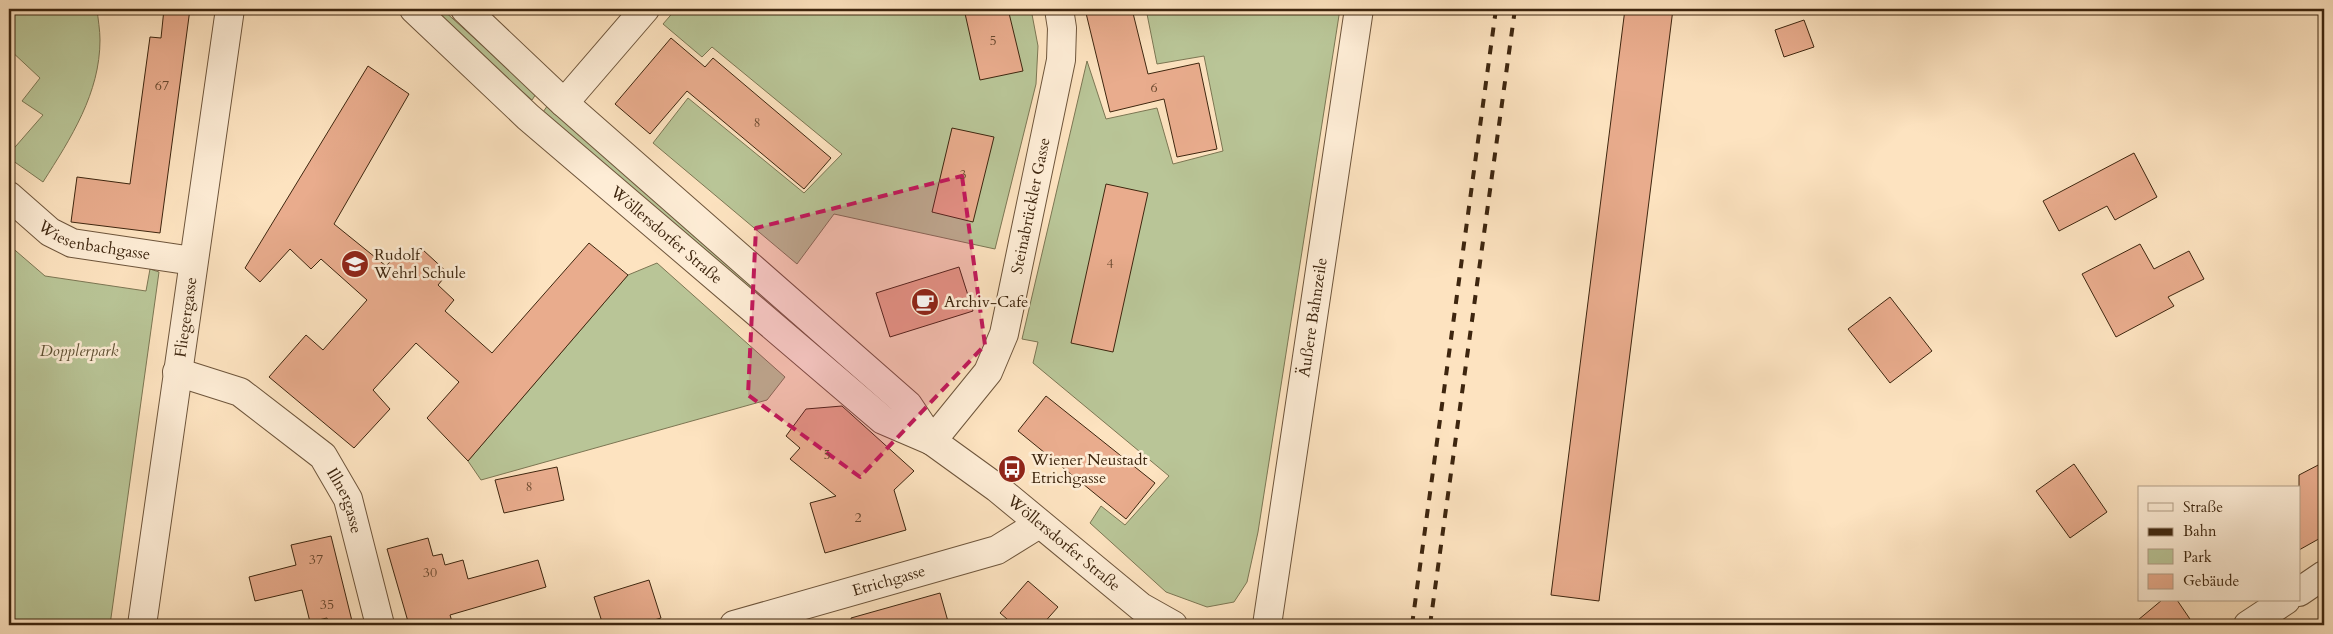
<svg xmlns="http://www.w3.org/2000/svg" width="2333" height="634" font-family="Cardo,serif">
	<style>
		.green { fill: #b9c597; stroke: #7c7653 }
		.building { fill: #e9ac8d; stroke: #3e260f }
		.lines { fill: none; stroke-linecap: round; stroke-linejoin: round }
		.minor-casing { stroke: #6e553b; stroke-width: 30 }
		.minor { stroke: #feedd6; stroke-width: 28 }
		.rail { stroke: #3e260f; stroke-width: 4; stroke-dasharray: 9 9; stroke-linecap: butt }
		.marked { fill: #c2185b; fill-opacity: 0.2; stroke: #c2185b; stroke-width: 4; stroke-dasharray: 10 6; stroke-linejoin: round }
		.labels { text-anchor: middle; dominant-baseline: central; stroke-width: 5; stroke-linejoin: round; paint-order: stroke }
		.number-label { font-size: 14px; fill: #69482e }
		.street-label { font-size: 16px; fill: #3e260f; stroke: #feedd6 }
		.poi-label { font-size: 16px; fill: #3e260f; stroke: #feedd6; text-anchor: start }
		.park-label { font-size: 16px; font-style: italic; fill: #5d4e31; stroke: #feedd6 }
	</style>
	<rect width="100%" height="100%" fill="#fde3c0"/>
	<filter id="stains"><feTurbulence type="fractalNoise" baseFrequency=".004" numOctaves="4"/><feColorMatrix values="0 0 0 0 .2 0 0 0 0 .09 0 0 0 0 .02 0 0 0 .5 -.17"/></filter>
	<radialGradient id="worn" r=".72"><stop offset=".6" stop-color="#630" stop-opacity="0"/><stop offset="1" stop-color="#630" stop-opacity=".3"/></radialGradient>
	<g class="green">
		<path d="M9,9H97C98,19 100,30 100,40C100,93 71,138 43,182L9,158V154L43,115L22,101L40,78L9,49Z"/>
		<polygon points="430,9 442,9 536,94 532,100"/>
		<polygon points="676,9 1031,9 1038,46 1036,84 995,249 834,214 797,264 653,143 688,98 804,193 842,154 712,47 702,57 663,24"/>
		<polygon points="1146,9 1340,9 1258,532 1247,582 1234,602 1207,607 1166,592 1090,523 1101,506 1125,525 1169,476 1033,363 1038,342 1022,339 1087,61 1106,119 1157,108 1173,164 1223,151 1204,56 1157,64"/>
		<polygon points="548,105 900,415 898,418 543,112"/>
		<polygon points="9,245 45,276 146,291 150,269 159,272 110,625 9,625"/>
		<polygon points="657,263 785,377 767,400 481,480 468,461 628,275"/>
	</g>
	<g class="building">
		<polygon points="164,9 190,9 160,233 71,222 77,177 130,184 150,37 161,38"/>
		<polygon points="964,9 1008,9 1023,71 980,80"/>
		<polygon points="1085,9 1132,9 1148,74 1199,63 1217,149 1177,157 1164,99 1110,112"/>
		<polygon points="1625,9 1673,9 1599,601 1551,595"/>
		<polygon points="1804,20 1814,47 1784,57 1775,30"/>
		<polygon points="671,38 705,67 713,58 831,158 804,189 687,91 650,134 615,104"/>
		<polygon points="368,66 409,94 334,224 386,266 399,252 412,261 423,250 448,273 438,285 454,300 445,311 492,353 589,243 628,275 468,461 427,418 459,382 416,343 373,390 390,409 354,448 269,377 306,335 323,350 367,300 321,259 311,269 290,249 260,282 245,268"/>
		<polygon points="952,128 994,137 973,222 932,212"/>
		<polygon points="2134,153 2157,197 2115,220 2107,206 2059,231 2043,201"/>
		<polygon points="1106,184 1148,193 1113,352 1071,343"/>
		<polygon points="2140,244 2154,269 2189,251 2204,279 2168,297 2174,306 2116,337 2082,274"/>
		<polygon points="959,267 973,311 890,337 876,293"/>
		<polygon points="1890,297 1932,351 1890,383 1848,329"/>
		<polygon points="1046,396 1155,483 1126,519 1018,431"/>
		<polygon points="842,406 914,471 894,490 906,530 825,553 810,503 836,496 790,459 800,448 786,436 806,409"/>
		<polygon points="2324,462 2324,536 2299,550 2299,475"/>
		<polygon points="2074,464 2107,512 2070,538 2036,491"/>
		<polygon points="557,467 564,500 504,513 495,480"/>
		<polygon points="331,536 353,625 329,625 327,618 310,622 302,590 255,601 249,577 296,565 291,545"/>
		<polygon points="428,538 433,556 442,554 445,565 463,560 468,579 538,560 546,587 450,615 453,625 409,625 387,549"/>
		<polygon points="649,580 661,618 637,625 603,625 594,597"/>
		<polygon points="1028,581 1058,607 1042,625 1014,625 1000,613"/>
		<polygon points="940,593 949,625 852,625 851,618"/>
		<polygon points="2162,600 2177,600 2194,625 2132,625"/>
	</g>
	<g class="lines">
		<g class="minor-casing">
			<g id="minor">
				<path id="s1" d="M414,9L528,117L883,420L932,441L997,488L1141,607L1173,625"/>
				<polyline points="465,9 564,103 908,405 932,441"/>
				<polyline points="564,103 645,9"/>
				<path id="s2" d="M9,196L50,232L72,243L193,261"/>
				<path id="s3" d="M177,372L240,392L323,456L348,499L380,625"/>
				<path id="s4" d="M932,441L988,372L1004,334L1061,60L1062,28L1059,9"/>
				<polyline points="2299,592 2324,575"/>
				<path id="s5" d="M142,625L230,9"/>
				<path id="s6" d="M734,625L997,550L1039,524"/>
				<path id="s7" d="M1267,625L1359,9"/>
				<polyline points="2248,625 2286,600"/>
			</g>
		</g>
		<use href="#minor" class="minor"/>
		<g class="rail">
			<polyline points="1412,625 1496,9"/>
			<polyline points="1430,625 1515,9"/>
		</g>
	</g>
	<path class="marked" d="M962,176L985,345L860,477L748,395L756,228Z"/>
	<defs>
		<g id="school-disc" transform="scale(1.4375)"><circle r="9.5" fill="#8f2418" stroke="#feedd6"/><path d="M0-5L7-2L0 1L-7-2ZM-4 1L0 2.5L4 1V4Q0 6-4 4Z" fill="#fff"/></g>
		<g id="cafe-disc" transform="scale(1.4375)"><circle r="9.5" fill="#8f2418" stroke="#feedd6"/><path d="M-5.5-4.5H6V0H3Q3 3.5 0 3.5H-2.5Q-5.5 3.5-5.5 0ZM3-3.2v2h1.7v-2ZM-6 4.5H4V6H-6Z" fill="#fff"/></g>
		<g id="bus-disc" transform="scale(1.4375)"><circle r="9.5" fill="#8f2418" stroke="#feedd6"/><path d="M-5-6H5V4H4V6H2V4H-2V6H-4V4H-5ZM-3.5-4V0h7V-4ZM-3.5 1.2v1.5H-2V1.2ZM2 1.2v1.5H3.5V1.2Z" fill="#fff"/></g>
	</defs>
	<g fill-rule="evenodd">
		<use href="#school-disc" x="355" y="264"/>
		<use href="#cafe-disc" x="925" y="302"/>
		<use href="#bus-disc" x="1012" y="469"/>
	</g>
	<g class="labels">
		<g class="number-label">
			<text x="993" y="40">5</text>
			<text x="162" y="85">67</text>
			<text x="1154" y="87">6</text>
			<text x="757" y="122">8</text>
			<text x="963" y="174">3</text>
			<text x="1110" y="263">4</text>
			<text x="827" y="454">5</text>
			<text x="529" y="486">8</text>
			<text x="858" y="517">2</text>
			<text x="316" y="559">37</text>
			<text x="430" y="572">30</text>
			<text x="327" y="604">35</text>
		</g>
		<g class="street-label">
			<text stroke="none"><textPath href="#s4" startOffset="261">Steinabrückler Gasse</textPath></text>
			<text stroke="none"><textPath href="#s1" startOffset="339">Wöllersdorfer Straße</textPath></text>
			<text stroke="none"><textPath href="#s2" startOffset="100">Wiesenbachgasse</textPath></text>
			<text stroke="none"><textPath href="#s5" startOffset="311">Fliegergasse</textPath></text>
			<text stroke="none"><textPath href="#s7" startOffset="311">Äußere Bahnzeile</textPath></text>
			<text stroke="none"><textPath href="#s3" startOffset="221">Illnergasse</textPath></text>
			<text stroke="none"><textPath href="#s1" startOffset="844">Wöllersdorfer Straße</textPath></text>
			<text stroke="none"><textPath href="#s6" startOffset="161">Etrichgasse</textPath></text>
		</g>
		<g class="poi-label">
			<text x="374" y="255">Rudolf<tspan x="374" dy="18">Wehrl Schule</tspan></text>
			<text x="944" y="302">Archiv-Cafe</text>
			<text x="1031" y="460">Wiener Neustadt<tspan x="1031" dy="18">Etrichgasse</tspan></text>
		</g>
		<g class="park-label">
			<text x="79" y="351">Dopplerpark</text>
		</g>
	</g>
	<rect width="2333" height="634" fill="none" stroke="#fde3c0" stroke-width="30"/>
	<rect x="10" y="10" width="2313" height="614" fill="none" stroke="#3e260f" stroke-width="2.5"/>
	<rect x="15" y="15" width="2303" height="604" fill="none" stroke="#3e260f"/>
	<rect x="2138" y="486" width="162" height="115" fill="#feedd6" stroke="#b19d86"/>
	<rect x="2148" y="503" width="25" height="8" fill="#feedd6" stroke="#b19d86"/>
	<text x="2183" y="512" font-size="15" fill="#3e260f">Straße</text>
	<rect x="2148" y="528" width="25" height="8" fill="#3e260f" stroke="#b19d86"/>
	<text x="2183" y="536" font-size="15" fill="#3e260f">Bahn</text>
	<rect x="2148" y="549" width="25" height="15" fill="#b9c597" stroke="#b19d86"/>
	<text x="2183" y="562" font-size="15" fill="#3e260f">Park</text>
	<rect x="2148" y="574" width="25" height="15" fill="#e9ac8d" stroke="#b19d86"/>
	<text x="2183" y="586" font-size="15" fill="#3e260f">Gebäude</text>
	<rect width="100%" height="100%" filter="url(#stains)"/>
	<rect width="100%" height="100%" fill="url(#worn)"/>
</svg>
